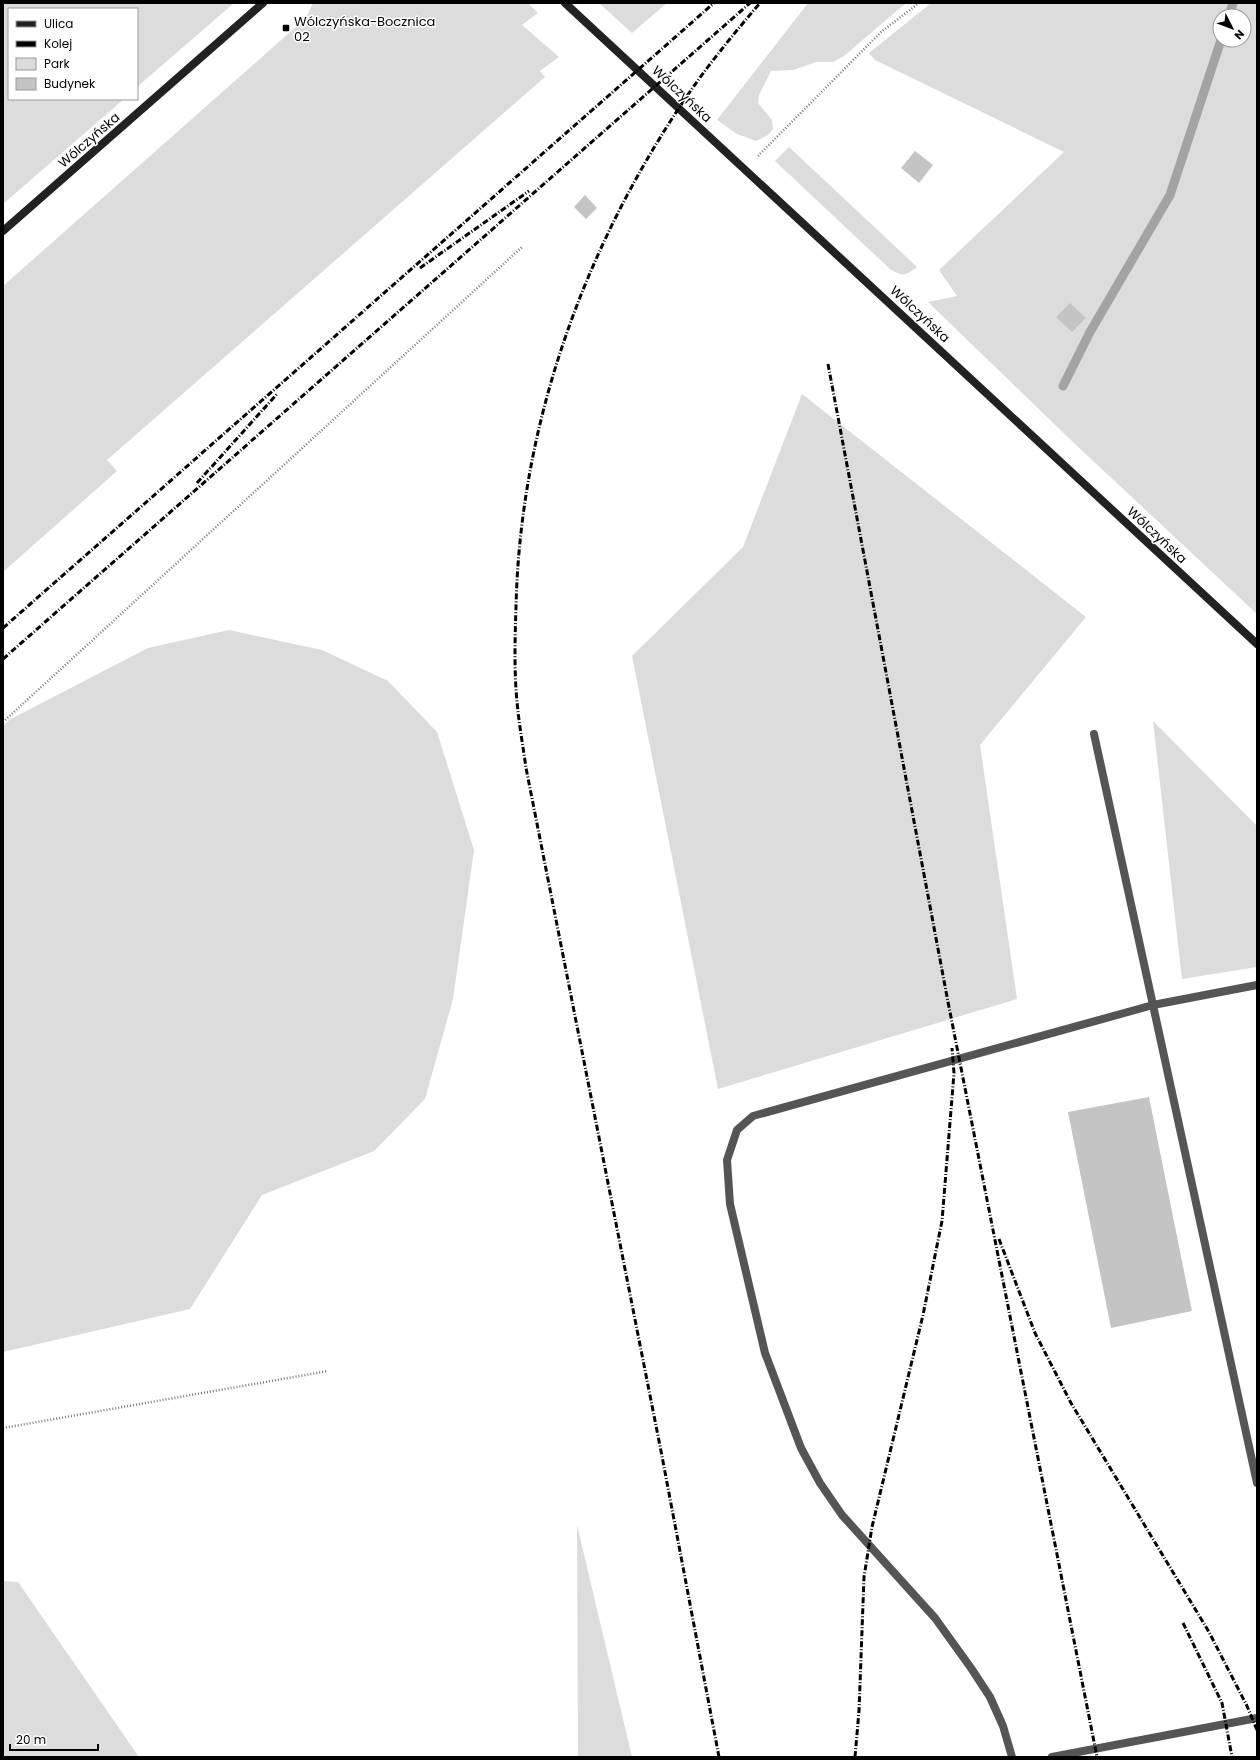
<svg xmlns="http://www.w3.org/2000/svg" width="1260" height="1760" font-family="Poppins,sans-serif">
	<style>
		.green { fill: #dcdcdc; fill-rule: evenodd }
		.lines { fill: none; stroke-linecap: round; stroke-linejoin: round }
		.stream { stroke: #a3a3a3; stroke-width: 9 }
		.building { fill: #c4c4c4 }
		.path { stroke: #777; stroke-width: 2.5; stroke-dasharray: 1 2; stroke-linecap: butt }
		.lane { stroke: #555; stroke-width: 8 }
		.secondary { stroke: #222; stroke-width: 8 }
		.rail { stroke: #000; stroke-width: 3; stroke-dasharray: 6 2 1 2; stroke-linecap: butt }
		.poi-dot { fill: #000; stroke: #fff; stroke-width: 1.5 }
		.labels { text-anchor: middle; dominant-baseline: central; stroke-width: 3; stroke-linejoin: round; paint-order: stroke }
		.poi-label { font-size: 13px; fill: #000; stroke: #fff; text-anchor: start }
		.street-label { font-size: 13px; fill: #000; stroke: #fff }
	</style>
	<rect width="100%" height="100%" fill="#fff"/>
	<g class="green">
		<polygon points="3,3 234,3 137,87 137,9 9,9 9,99 124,99 3,204"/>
		<polygon points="313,3 528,3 538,13 522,25 559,57 540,71 545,77 107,460 117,471 3,572 3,286 306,18"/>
		<polygon points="599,3 667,3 632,33"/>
		<polygon points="808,3 906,3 844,56 833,62 816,62 793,70 771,71 759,95 758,103 772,120 773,129 768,135 756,141 737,134 717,120"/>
		<path d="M931,3H1257V614L1075,444L928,302L957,296L939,270L1064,152L875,60L869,53ZM1220,16H1244V40H1220Z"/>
		<path d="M789,147L917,267C905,276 903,277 890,269L775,161Z"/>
		<polygon points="802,394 1086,617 980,745 1017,999 718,1089 632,656 743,547"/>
		<polygon points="229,630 322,650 388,681 437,732 474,850 453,999 425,1099 374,1151 262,1195 190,1309 3,1352 3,726 9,720 148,648"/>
		<polygon points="1153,721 1257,826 1257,967 1182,979"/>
		<polygon points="577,1525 632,1757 578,1757"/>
		<polygon points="3,1581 18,1582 139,1757 3,1757"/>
	</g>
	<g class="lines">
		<g class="stream">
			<polyline points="1229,16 1233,3"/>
			<polyline points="1063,386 1090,332 1170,195 1221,40"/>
		</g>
	</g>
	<g class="building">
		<polygon points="915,151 933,165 919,183 901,168"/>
		<polygon points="585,195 597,208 586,219 574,207"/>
		<polygon points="1070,303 1086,318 1072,332 1056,317"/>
		<polygon points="1149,1097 1192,1311 1111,1328 1068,1112"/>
	</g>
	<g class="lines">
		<g class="path">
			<polyline points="758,156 881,32 919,3"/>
			<polyline points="3,722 522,247"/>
			<polyline points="3,1428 328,1371"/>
		</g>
		<g class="lane">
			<polyline points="1094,734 1257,1483"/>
			<polyline points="1012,1757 1003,1726 990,1697 971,1668 935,1618 842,1515 820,1483 801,1448 765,1353 730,1204 727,1160 737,1130 753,1116 1153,1005 1257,985"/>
			<polyline points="1052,1757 1257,1718"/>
		</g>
		<g class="secondary">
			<polyline points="565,3 1257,644"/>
			<polyline points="3,231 263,3"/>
		</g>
		<g class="rail">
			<polyline points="420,268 529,191"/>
			<polyline points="828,364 948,1002 1097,1757"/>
			<polyline points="197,483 277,394"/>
			<polyline points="3,628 714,3"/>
			<polyline points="3,659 750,3"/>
			<polyline points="999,1239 1035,1333 1071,1403 1209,1632 1247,1706 1257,1730"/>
			<polyline points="1183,1623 1222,1703 1232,1757"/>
			<path d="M719,1757L661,1451L526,768C523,746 519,724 517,702C514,671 515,638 516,607C520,429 581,256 679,108C703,71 731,37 760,3"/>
			<polyline points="855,1757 859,1711 864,1577 872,1527 923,1315 942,1221 954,1073 952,1048"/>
		</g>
	</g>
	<rect class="poi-dot" x="282" y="24" width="8" height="8" rx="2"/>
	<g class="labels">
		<g class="poi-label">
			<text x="294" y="21">Wólczyńska-Bocznica<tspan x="294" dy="15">02</tspan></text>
		</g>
		<g class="street-label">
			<text transform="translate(682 94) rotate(43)">Wólczyńska</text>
			<text transform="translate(89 140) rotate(-41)">Wólczyńska</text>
			<text transform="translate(920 314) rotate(43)">Wólczyńska</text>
			<text transform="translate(1157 535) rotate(43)">Wólczyńska</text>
		</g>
	</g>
	<rect width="1260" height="1760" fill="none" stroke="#000000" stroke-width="8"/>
	<rect x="8" y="8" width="130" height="92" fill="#ffffff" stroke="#999999"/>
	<rect x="16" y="21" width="20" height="6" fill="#222222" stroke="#999999"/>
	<text x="44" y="28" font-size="12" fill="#000000">Ulica</text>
	<rect x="16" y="41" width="20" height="6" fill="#000000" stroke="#999999"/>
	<text x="44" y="48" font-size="12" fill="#000000">Kolej</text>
	<rect x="16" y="58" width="20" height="12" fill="#dcdcdc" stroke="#999999"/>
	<text x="44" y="68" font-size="12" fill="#000000">Park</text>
	<rect x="16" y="78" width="20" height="12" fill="#c4c4c4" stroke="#999999"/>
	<text x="44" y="88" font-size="12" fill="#000000">Budynek</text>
	<g transform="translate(1232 28) rotate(132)"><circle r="19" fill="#ffffff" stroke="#999999"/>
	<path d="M0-3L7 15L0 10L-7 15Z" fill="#000000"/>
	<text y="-6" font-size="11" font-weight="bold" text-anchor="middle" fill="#000000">N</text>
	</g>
	<path d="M10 1744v6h88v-6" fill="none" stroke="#000000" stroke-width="2"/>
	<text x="16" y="1744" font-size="12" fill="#000000" stroke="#ffffff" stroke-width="3" paint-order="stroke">20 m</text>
</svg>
